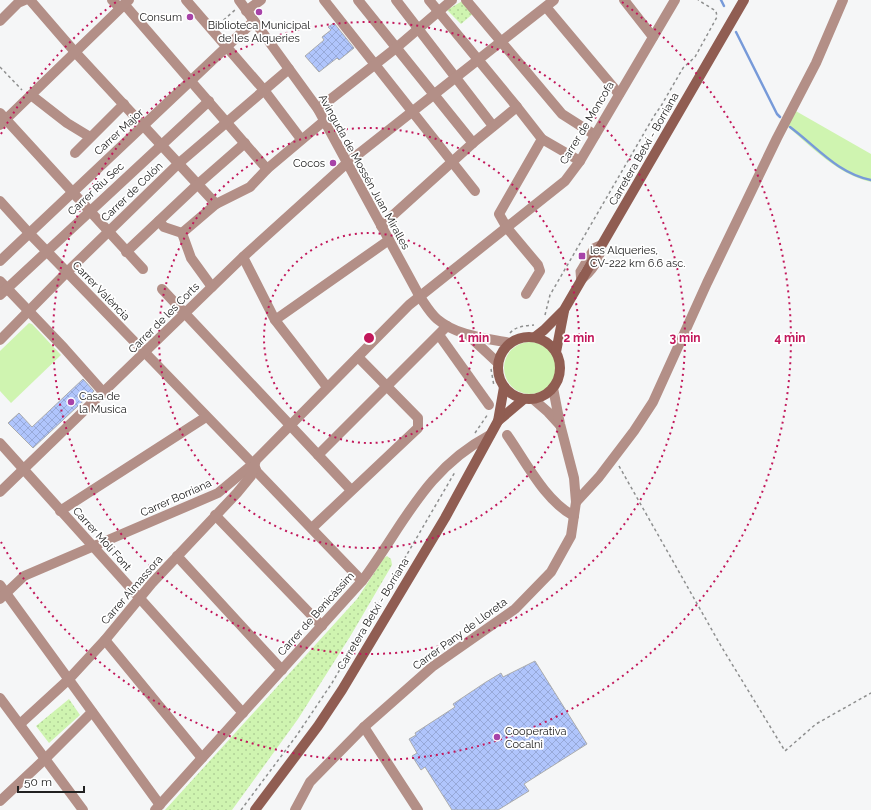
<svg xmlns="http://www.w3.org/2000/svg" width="871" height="810" font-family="Raleway,sans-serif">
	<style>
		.grass { fill: #cff4b0 }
		.park { fill: url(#park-dots) }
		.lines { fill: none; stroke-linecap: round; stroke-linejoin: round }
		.stream { stroke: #779ad9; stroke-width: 2.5 }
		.building { fill: url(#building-cross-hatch); stroke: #abacad }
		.path { stroke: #8e8f8f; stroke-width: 1.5; stroke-dasharray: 3 3; stroke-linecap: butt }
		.lane { stroke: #b38f87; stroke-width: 5 }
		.street { stroke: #b38f87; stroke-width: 10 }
		.secondary { stroke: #905d52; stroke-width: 10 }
		.ring { fill: none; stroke: #c2185b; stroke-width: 2; stroke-dasharray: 2 4 }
		.poi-dot { fill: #a743a8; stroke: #fff; stroke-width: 1.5 }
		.labels { text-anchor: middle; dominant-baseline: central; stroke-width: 3.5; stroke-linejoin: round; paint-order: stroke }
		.poi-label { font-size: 11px; fill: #212121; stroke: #fff; text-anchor: start }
		.street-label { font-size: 11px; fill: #212121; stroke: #fff }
		.centre { fill: #c2185b; stroke: #fff; stroke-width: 2 }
		.ring-label { font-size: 12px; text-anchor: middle; font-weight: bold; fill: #c2185b; stroke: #fff; stroke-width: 3.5; stroke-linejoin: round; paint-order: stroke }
	</style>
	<defs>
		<pattern id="park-dots" width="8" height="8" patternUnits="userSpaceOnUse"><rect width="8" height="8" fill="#cff4b0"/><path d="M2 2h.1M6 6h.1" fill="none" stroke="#b1d197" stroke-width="1.8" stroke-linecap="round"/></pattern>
		<pattern id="building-cross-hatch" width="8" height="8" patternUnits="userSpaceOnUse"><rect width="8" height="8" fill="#b0c5fc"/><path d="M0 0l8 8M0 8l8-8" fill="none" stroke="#97a9d8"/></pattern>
	</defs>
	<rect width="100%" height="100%" fill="#f5f6f7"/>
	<g class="grass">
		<path d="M794,110L871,154V182C837,174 813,148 787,126Z"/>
		<polygon points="29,323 32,324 61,355 11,403 0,391 0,351"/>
		<circle cx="530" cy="368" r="26"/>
	</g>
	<g class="park">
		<polygon points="464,0 475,12 461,24 447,10"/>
		<polygon points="387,556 391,559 392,565 351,635 298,719 232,810 165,810 357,599 384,558"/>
		<polygon points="69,699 80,715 49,743 36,726"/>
	</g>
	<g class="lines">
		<g class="stream">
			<polyline points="721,0 724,6"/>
			<polyline points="736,32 777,114 780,117"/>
			<path d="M790,127C817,147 837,173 871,180"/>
		</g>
	</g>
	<g class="building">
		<polygon points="334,23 354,48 339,60 337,58 319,72 305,56 324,40 322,37 331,30 328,27"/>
		<polygon points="83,379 94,391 33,448 8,423 19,413 32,427"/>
		<polygon points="535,661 587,744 524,784 529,791 498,810 452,810 425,767 421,770 412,756 417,753 409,739 416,735 415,733 455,707 453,704 486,682 501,673 503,677"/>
	</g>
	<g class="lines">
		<g class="path">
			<polyline points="219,24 235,10"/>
			<polyline points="0,67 22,90"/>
			<polyline points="545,315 550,295 654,116 661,106 683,68 695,57 717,17 716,11 698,0"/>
			<path d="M510,333C516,326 525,326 534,325"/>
			<polyline points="491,369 494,386"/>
			<polyline points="475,433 488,414"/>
			<polyline points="619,466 721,646 785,751 816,724 871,693"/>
			<polyline points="241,810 297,735 332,683 455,472"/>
		</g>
		<path class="lane" d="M604,241C604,259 594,274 579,284L578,271L593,246Z"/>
		<g class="street">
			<polyline points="30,0 75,52 216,204"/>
			<polyline points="112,0 120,8"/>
			<polyline points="186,0 264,90 301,139"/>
			<path d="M239,0L318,109L420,297C425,304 430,313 437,319C457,336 485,338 510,343"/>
			<polyline points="324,0 475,191"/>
			<polyline points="358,0 473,143"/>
			<polyline points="396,0 493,126"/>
			<polyline points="429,0 517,107 542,139 580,161"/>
			<polyline points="466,0 562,114 595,135"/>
			<polyline points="624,0 653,37"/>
			<polyline points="124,4 267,169"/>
			<polyline points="546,7 619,94"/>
			<polyline points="246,11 261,0"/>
			<polyline points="0,21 18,3 25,0"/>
			<polyline points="31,95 67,123 90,137"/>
			<polyline points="318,109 396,48 452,0"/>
			<polyline points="0,113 143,269"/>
			<polyline points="0,125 129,0"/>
			<polyline points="75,153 124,104"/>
			<polyline points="0,201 29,233 254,465 257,472 362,581"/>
			<polyline points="159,221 164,227 182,233"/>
			<polyline points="381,226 473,143 517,107"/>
			<polyline points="126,252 197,185 245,143"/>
			<polyline points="243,257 275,320 327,387"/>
			<polyline points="0,261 254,21"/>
			<polyline points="0,281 64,348 104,393"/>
			<polyline points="212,287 191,258 182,233 216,204 250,187 267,169 324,121"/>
			<polyline points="162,289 351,490"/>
			<polyline points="526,294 540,271 538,265 507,228 499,214 542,139"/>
			<polyline points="0,295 209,101"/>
			<polyline points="275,320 389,240"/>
			<polyline points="439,335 489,405"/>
			<polyline points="468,335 498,363"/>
			<polyline points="0,340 67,272 178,164 289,69"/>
			<polyline points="533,399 548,412 559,424"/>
			<path d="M507,435C526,462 545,501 574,516"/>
			<polyline points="0,443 243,713"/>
			<polyline points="318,455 447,326"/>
			<polyline points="0,492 243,257 347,163 554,0"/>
			<polyline points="576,502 599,477 634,431 653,402 707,283 777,138 816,63 843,0"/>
			<polyline points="60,511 206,417"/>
			<polyline points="215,515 322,626"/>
			<polyline points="312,528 418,428 418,418 358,357"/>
			<polyline points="177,556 282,670"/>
			<polyline points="0,585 160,805"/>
			<polyline points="0,599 24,576 218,493 248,468 254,465"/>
			<polyline points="105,640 202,758"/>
			<polyline points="0,698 83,810"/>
			<polyline points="20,724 68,680 105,640 152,583 237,493 251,476 256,460 409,305 565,181 580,161 675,0"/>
			<polyline points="364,727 418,810"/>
			<polyline points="0,801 45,759 92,712"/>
			<path d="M155,810L362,581C404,525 424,470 490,435"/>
			<polyline points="295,810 310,782 364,727 432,667 515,609 551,572 571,536 576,502 574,478 560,424 553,388"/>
		</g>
		<g class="secondary">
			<circle cx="529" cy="368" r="31"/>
			<polyline points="535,337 544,330 564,310 744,0"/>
			<polyline points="556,352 564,311"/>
			<polyline points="498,421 524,399"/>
			<polyline points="255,810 318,726 342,690 445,518 498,421 504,387"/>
		</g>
	</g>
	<g class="ring">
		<circle cx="369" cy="338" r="105"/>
		<circle cx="369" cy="338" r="210"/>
		<circle cx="369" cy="338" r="316"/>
		<path d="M1 134A421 421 0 0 1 116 2M622 2A421 421 0 1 1 1 542"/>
	</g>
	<g class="poi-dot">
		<circle cx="259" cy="12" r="4"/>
		<circle cx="190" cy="17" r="4"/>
		<circle cx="333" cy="163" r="4"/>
		<rect x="578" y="252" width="8" height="8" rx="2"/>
		<circle cx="71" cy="402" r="4"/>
		<circle cx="497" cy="737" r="4"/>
	</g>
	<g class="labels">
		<g class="poi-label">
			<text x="182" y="17" text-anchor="end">Consum</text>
			<text x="259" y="25" text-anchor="middle">Biblioteca Municipal<tspan x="259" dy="13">de les Alqueries</tspan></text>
			<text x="325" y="163" text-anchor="end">Cocos</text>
			<text x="590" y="250">les Alqueries,<tspan x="590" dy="13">CV-222 km 6.6 asc.</tspan></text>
			<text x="79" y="396">Casa de<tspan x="79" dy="13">la Musica</tspan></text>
			<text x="505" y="731">Cooperativa<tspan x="505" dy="13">Cocalni</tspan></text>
		</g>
		<g class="street-label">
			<text transform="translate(587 123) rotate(-59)">Carrer de Moncofa</text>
			<text transform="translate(119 132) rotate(-43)">Carrer Major</text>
			<text transform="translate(644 149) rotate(-60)">Carretera Betxí - Borriana</text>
			<text transform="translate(364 172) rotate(61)">Avinguda de Mossén Juan Miralles</text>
			<text transform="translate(96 189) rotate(-43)">Carrer Riu Sec</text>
			<text transform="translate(132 192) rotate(-44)">Carrer de Colón</text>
			<text transform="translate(101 291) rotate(46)">Carrer València</text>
			<text transform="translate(164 318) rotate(-45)">Carrer de les Corts</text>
			<text transform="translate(176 498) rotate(-24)">Carrer Borriana</text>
			<text transform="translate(102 539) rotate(48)">Carrer Molí Font</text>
			<text transform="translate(132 590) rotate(-49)">Carrer Almassora</text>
			<text transform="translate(316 614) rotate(-48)">Carrer de Benicàssim</text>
			<text transform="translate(373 614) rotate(-59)">Carretera Betxí - Borriana</text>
			<text transform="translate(460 634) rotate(-36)">Carrer Pany de Lloreta</text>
		</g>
	</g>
	<circle cx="369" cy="338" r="6" class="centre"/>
	<g class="ring-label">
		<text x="474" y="342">1 min</text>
		<text x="579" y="342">2 min</text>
		<text x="685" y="342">3 min</text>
		<text x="790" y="342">4 min</text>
	</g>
	<path d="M18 786v6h66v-6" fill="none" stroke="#212121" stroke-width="2"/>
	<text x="24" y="786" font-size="12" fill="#212121" stroke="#ffffff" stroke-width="3" paint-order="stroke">50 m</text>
</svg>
